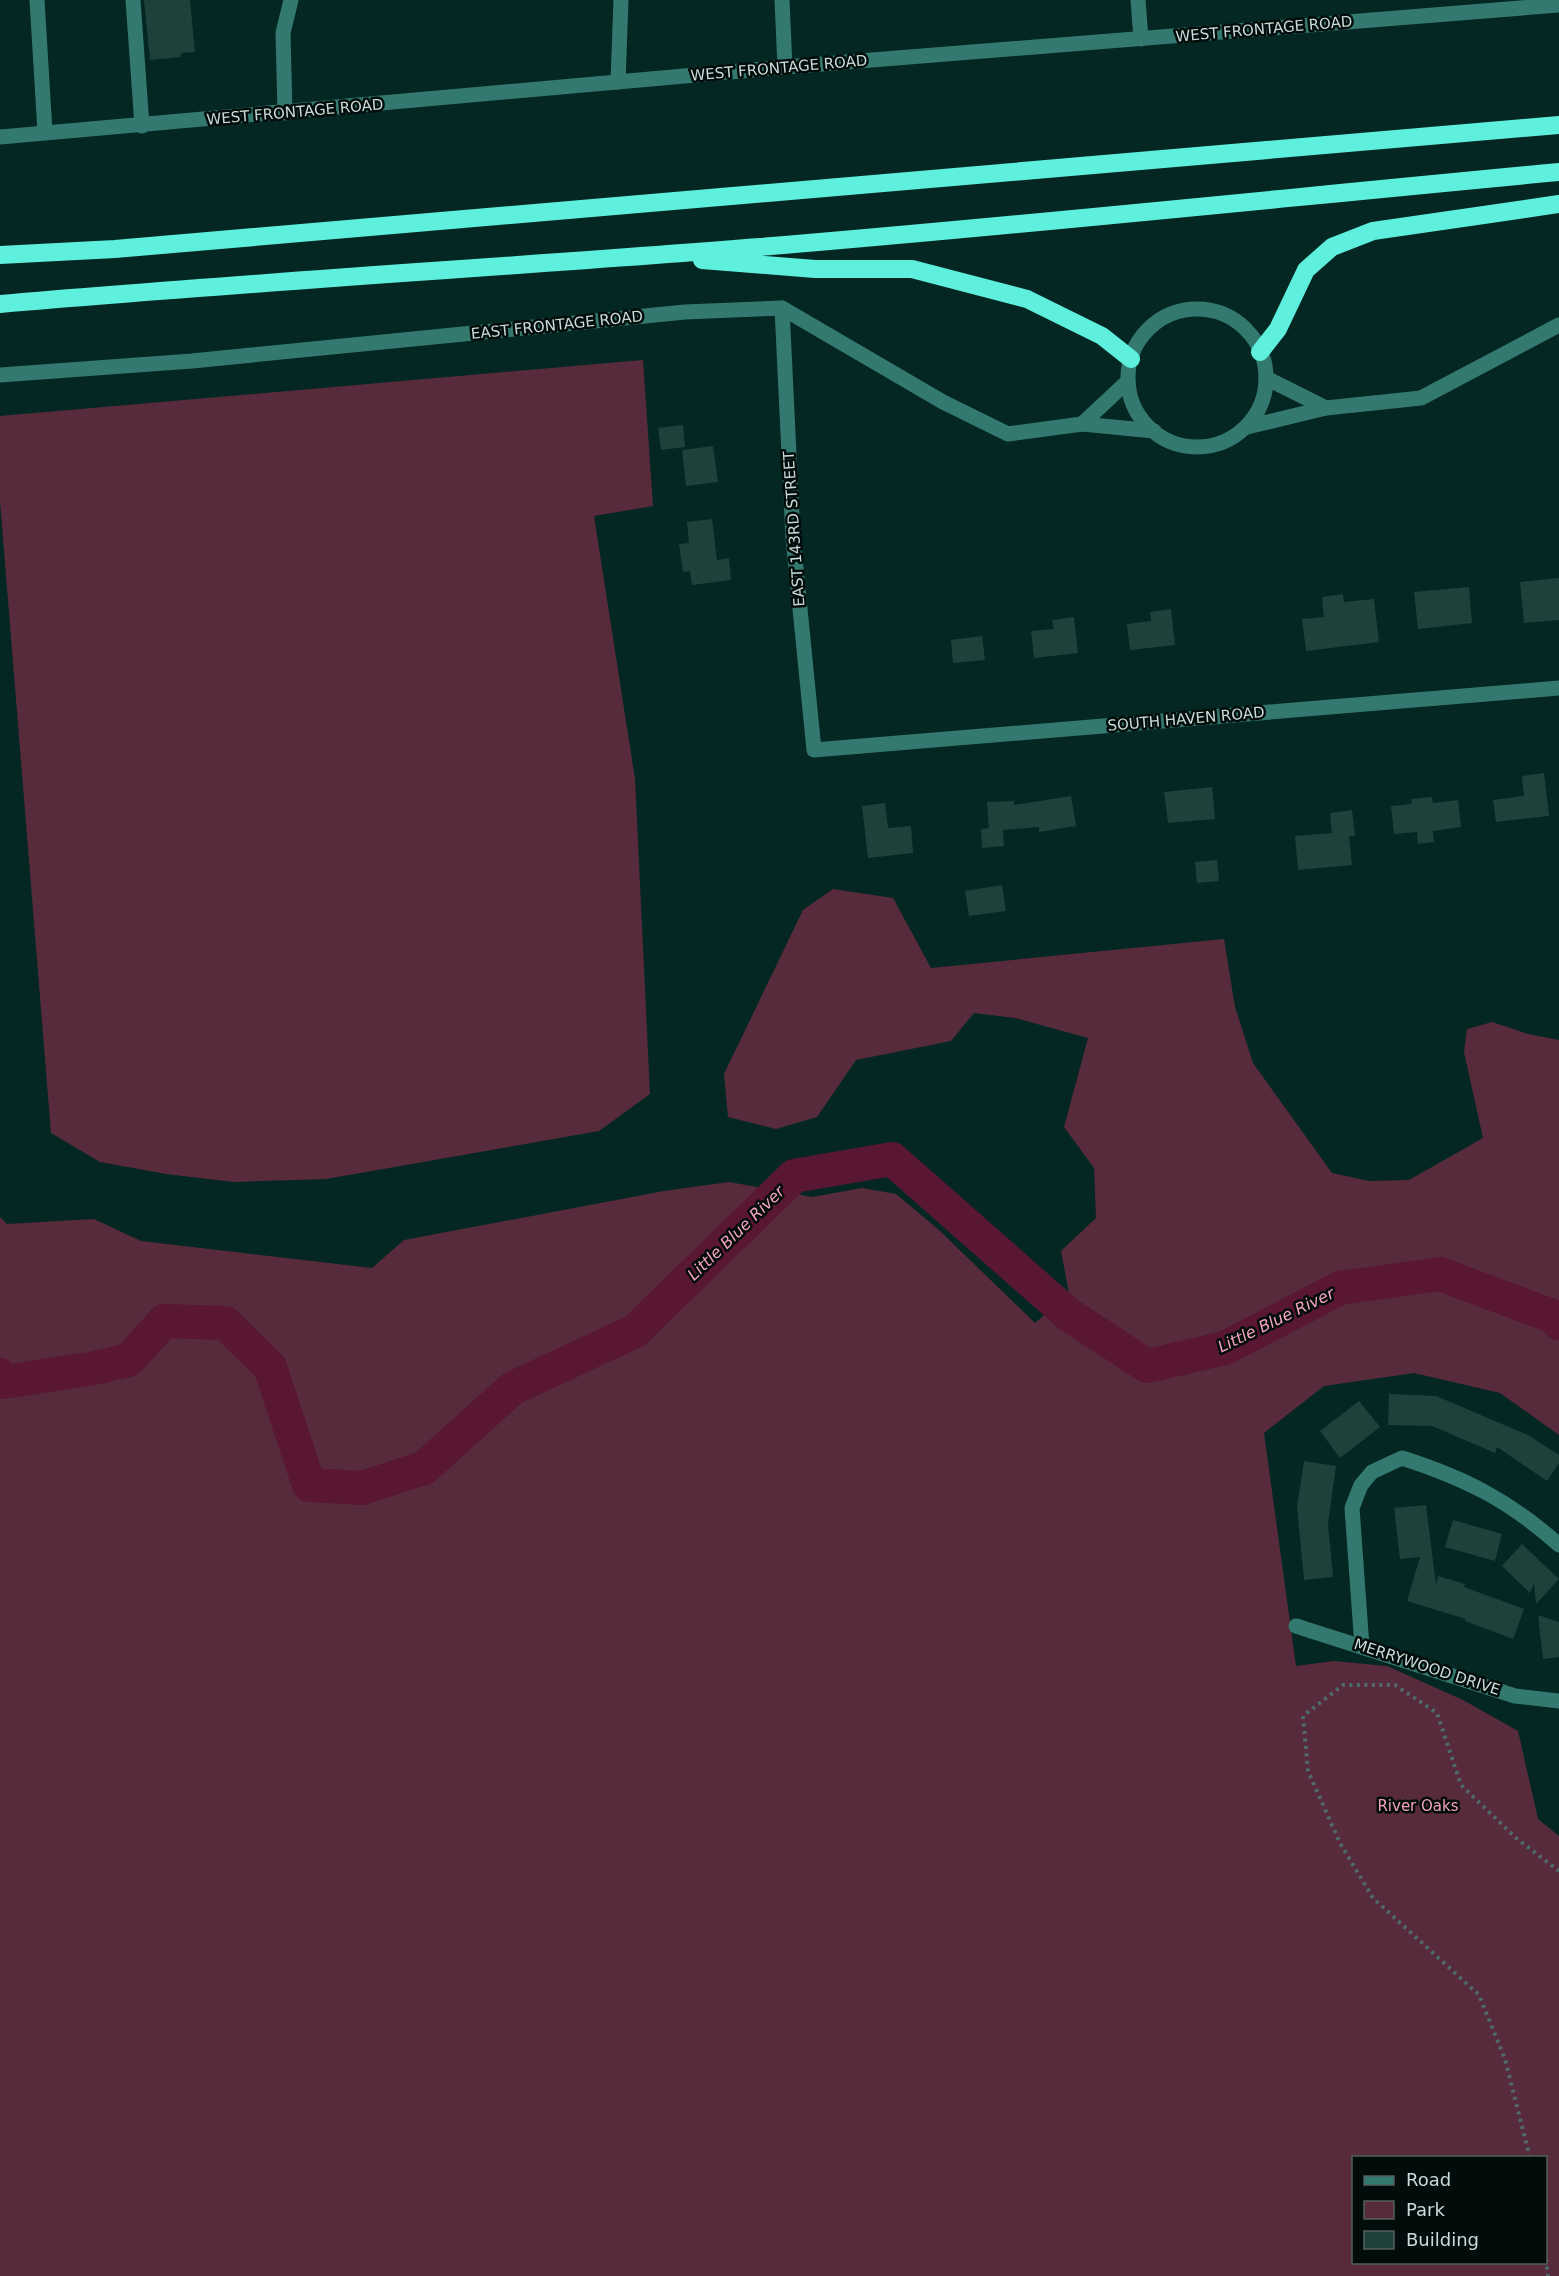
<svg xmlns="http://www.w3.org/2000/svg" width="1559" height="2276" font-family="'DejaVu Sans',sans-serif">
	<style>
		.green { fill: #572b3b; fill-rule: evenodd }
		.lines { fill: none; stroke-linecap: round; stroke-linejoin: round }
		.stream { stroke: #591733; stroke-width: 6 }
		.river { stroke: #591733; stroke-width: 34 }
		.building { fill: #1f403b }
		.path { stroke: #4f6b68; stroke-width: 4; stroke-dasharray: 3 4.5; stroke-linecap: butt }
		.minor { stroke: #33796f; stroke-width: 15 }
		.highway { stroke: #5ef0dd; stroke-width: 18 }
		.labels { text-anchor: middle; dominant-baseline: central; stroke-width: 5; stroke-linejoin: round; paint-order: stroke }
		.street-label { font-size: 15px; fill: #c9dbd8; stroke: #020d0b }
		.park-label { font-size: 15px; fill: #f5a2bd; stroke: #020d0b }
		.water-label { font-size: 16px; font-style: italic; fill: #f6a3be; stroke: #020d0b }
	</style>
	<rect width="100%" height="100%" fill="#052723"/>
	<g class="green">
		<polygon points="643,360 653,506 594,516 635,779 650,1094 599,1131 326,1179 234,1182 166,1174 100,1162 51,1133 0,501 0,416"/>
		<path d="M833,889L893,898L931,968L1224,939L1235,1007L1253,1063L1332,1173L1369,1181L1409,1180L1483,1138L1464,1052L1467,1029L1492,1022L1528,1034L1559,1040V1435L1500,1393L1414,1373L1324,1386L1264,1433L1296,1666L1334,1661L1387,1666L1463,1700L1518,1731L1538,1819L1559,1836V2276H0V1217L7,1224L94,1219L141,1241L372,1268L404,1240L664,1191L729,1182L812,1197L862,1188L896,1194L939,1230L1035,1323L1069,1293L1061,1251L1096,1218L1094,1168L1064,1127L1088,1038L1015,1018L974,1013L951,1041L856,1060L817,1117L776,1129L728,1117L724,1074L803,910ZM1354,2158H1546V2262H1354Z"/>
	</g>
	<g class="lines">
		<polyline class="stream" points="0,1381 3,1382"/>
		<polyline class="river" points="0,1375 3,1382 90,1369 129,1360 164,1321 225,1323 270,1367 309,1485 362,1488 424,1468 513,1388 635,1331 794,1176 892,1159 1068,1314 1147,1366 1225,1348 1340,1288 1440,1274 1552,1316 1559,1323"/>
	</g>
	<g class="building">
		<polygon points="144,0 190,0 195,52 181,53 181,57 150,60"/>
		<polygon points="683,425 685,447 661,450 658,428"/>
		<polygon points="713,446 718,482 686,486 682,450"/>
		<polygon points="712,519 717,560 729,558 731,580 692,585 690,571 683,572 679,544 689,543 687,522"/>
		<polygon points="1559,578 1559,620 1524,623 1520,582"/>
		<polygon points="1469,587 1472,623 1418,629 1414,592"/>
		<polygon points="1343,594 1344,602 1374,599 1379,642 1306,651 1302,619 1324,617 1322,597"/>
		<polygon points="1171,609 1175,645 1130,650 1127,624 1151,621 1150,612"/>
		<polygon points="1074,617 1078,653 1034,658 1031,631 1054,629 1052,620"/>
		<polygon points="982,636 985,660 953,663 951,640"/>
		<polygon points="1544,773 1549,816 1496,822 1493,800 1524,796 1522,776"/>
		<polygon points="1212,787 1215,819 1168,823 1164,792"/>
		<polygon points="1071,796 1076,826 1039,832 1039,827 1003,830 1004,846 982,848 981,829 989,828 987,802 1014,801 1014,805"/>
		<polygon points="1432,797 1433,803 1458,800 1461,827 1433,831 1434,842 1418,844 1417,832 1394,834 1391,806 1412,804 1411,799"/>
		<polygon points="885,803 888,828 911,826 913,853 868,858 862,806"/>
		<polygon points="1352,810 1355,836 1349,836 1352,865 1298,870 1295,836 1332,833 1330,813"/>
		<polygon points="1217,860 1219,881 1197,883 1195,862"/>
		<polygon points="1002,885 1006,911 969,916 965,891"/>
		<polygon points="1389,1394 1436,1396 1528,1435 1559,1455 1559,1463 1547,1481 1497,1447 1495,1453 1432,1426 1388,1425"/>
		<polygon points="1359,1401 1380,1427 1340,1458 1320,1431"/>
		<polygon points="1304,1461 1336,1466 1328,1524 1333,1577 1304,1580 1297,1507"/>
		<polygon points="1426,1505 1436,1585 1438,1576 1465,1584 1464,1587 1524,1609 1513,1639 1465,1621 1466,1619 1407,1601 1420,1557 1400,1559 1394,1508"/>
		<polygon points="1453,1520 1502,1534 1495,1561 1445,1547"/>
		<polygon points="1522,1544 1559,1579 1536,1604 1534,1583 1530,1593 1502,1566"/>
		<polygon points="1538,1615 1559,1622 1559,1657 1543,1659"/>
	</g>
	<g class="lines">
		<g class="path">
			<polyline points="1530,2158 1505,2059 1479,1995 1373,1898 1340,1843 1308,1771 1303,1716 1343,1685 1395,1685 1437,1713 1461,1785 1516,1838 1559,1871"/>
			<polyline points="1546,2259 1548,2276"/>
		</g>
		<g class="minor">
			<polyline points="37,0 45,132"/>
			<polyline points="133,0 142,126"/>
			<polyline points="782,0 785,67"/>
			<polyline points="1138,0 1141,39"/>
			<polyline points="618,82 621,0"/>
			<polyline points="285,113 283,33 291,0"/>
			<polyline points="0,137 785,67 1559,5"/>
			<polyline points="782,308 793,538 814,750 1559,688"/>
			<circle cx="1197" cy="378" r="69"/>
			<polyline points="0,375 192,361 685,312 782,308 943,402 1008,434 1082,424 1154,431"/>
			<polyline points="1266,378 1326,408"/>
			<polyline points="1082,424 1128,381"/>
			<polyline points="1247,427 1326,408 1421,398 1559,325"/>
			<polyline points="1296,1626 1515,1696 1559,1701"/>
			<path d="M1362,1647L1352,1508L1361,1485L1372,1472L1402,1458C1465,1478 1510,1501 1559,1545"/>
		</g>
		<g class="highway">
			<polyline points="0,255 115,249 1559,125"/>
			<polyline points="702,260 815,269 912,269 1027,299 1102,336 1131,359"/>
			<path d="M0,304C253,282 507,267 760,247C1027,225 1293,197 1559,172"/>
			<polyline points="1260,352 1278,329 1306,270 1332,247 1373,231 1559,204"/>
		</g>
	</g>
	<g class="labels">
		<g class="street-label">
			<text transform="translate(1264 29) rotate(-5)">WEST FRONTAGE ROAD</text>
			<text transform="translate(779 68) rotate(-5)">WEST FRONTAGE ROAD</text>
			<text transform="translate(295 112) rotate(-5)">WEST FRONTAGE ROAD</text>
			<text transform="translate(557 325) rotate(-6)">EAST FRONTAGE ROAD</text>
			<text transform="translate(794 529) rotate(-94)">EAST 143RD STREET</text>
			<text transform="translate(1186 719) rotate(-5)">SOUTH HAVEN ROAD</text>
			<text transform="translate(1427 1667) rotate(18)">MERRYWOOD DRIVE</text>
		</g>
		<g class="park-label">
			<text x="1418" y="1806">River Oaks</text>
		</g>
		<g class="water-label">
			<text transform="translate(736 1233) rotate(-44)">Little Blue River</text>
			<text transform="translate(1276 1320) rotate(-26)">Little Blue River</text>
		</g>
	</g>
	<rect x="1352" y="2156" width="195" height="108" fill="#020d0b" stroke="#525f5d" stroke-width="1.5"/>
	<rect x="1364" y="2176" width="30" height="9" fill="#33796f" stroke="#525f5d" stroke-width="1.5"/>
	<text x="1406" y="2186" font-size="18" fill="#c9dbd8">Road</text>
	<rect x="1364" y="2201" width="30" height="18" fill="#572b3b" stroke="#525f5d" stroke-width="1.5"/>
	<text x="1406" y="2216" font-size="18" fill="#c9dbd8">Park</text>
	<rect x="1364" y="2231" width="30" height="18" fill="#1f403b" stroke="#525f5d" stroke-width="1.5"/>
	<text x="1406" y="2246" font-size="18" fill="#c9dbd8">Building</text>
</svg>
